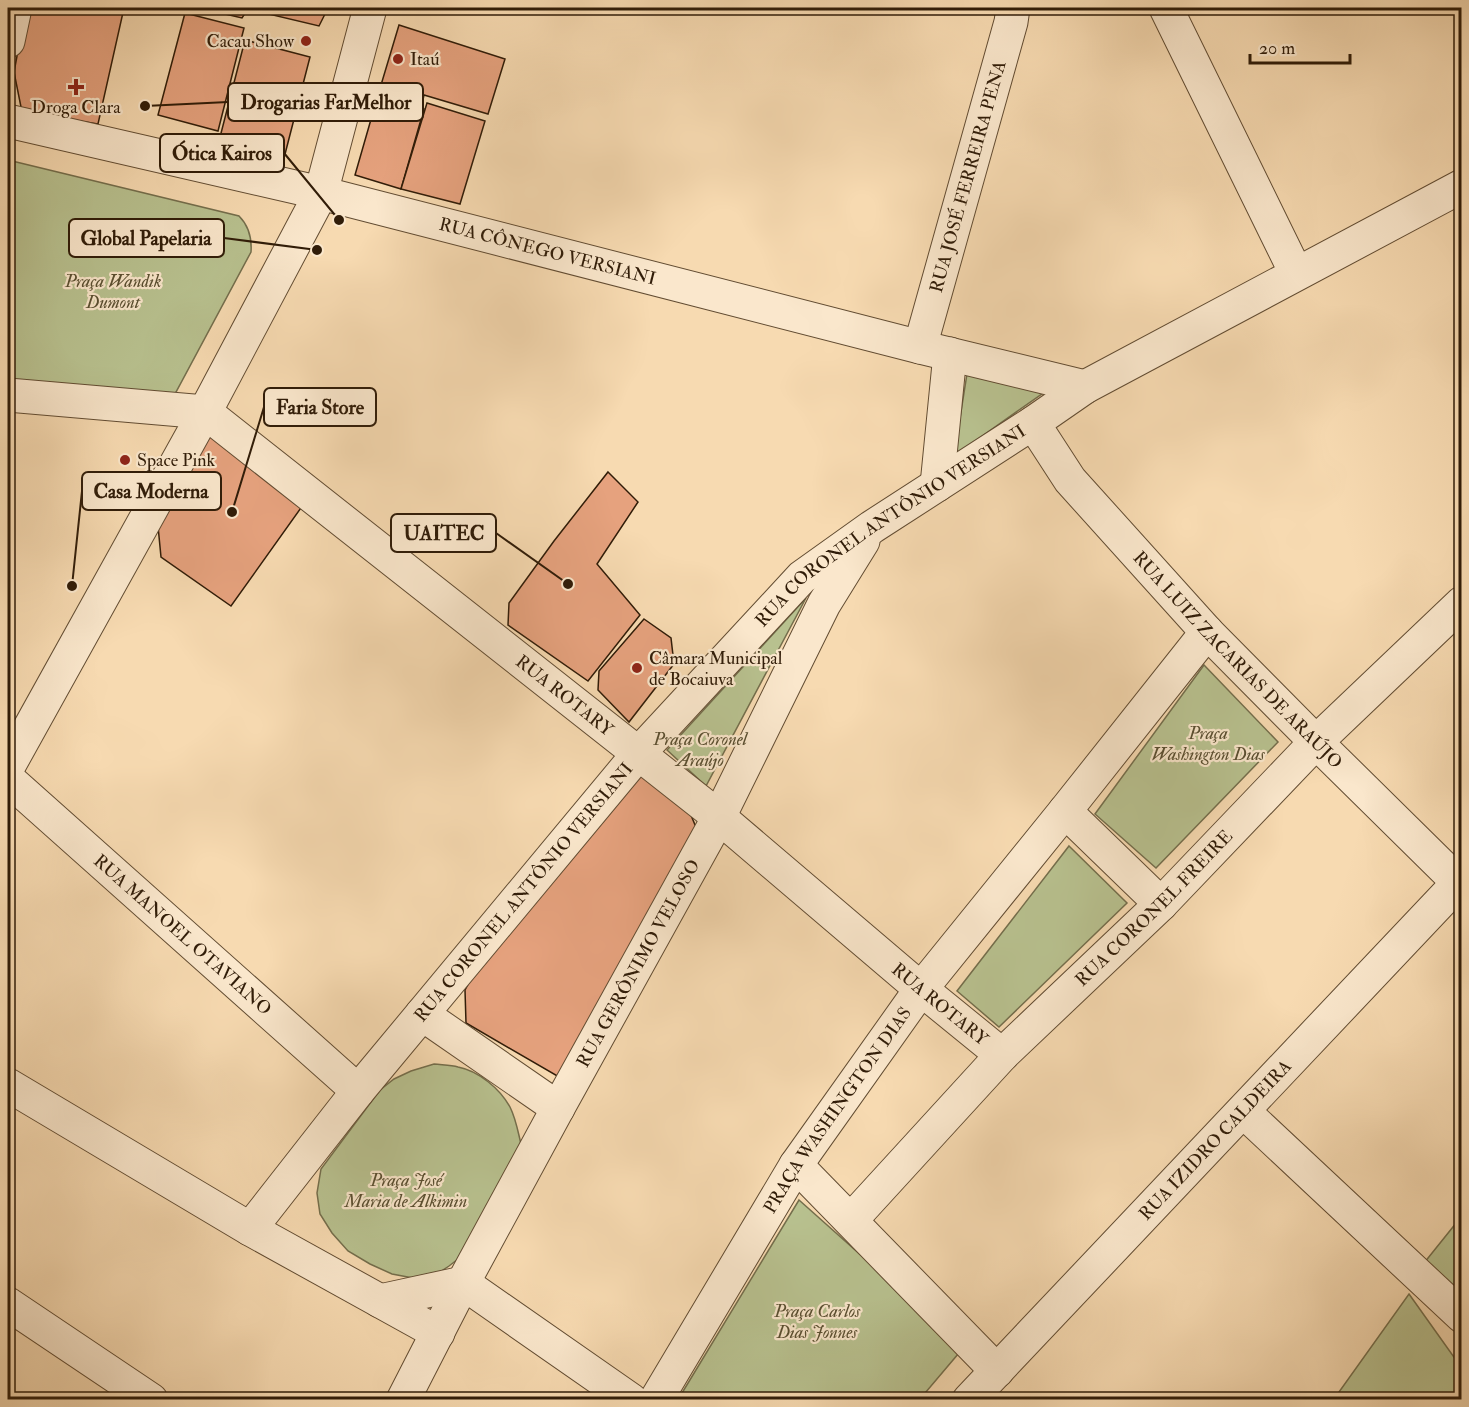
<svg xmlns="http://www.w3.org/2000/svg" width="1469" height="1407" font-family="'IM FELL Double Pica',serif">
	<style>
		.green { fill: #b8c18f; stroke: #746e4c; stroke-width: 1.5 }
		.building { fill: #e6a27e; stroke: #301c08; stroke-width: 1.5 }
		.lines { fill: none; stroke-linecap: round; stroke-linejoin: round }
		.minor-casing { stroke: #624c32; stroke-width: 35 }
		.minor { stroke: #fae7cc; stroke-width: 33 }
		.poi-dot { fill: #8f2418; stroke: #fae7cc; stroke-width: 2 }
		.labels { text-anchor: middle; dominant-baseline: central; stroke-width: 4.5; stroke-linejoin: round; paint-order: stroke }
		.poi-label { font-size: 18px; fill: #301c08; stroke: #fae7cc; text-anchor: start }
		.street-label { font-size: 18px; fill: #301c08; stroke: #fae7cc }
		.park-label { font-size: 18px; font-style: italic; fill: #594e30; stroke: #fae7cc }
		.leader { fill: none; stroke: #301c08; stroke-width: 2 }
		.callout-dot { fill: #301c08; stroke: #fae7cc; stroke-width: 2 }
		.callout { fill: #fae7cc; stroke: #301c08; stroke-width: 2 }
		.callout-label { font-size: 20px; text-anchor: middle; font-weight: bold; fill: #301c08 }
	</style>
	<rect width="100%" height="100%" fill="#f7dab1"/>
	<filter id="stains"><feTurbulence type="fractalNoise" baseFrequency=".00333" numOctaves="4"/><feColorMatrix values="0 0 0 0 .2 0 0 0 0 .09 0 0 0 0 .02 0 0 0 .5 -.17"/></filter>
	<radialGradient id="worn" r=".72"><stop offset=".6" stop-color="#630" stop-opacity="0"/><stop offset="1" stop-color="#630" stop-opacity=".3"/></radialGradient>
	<g class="green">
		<path d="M8,160L239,216C249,226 252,238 251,252L176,392L171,399L8,379Z"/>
		<polygon points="967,374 1046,391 954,456"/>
		<polygon points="806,598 706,786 667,750"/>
		<polygon points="1204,665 1278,742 1156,868 1095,814"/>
		<polygon points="1069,846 1127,903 999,1027 957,991"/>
		<path d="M434,1064C442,1065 451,1065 458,1067C479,1071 500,1089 510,1107C516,1119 518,1132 521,1144L462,1256L449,1266L434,1276L413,1278L392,1274L370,1264L348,1251L332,1233L320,1214L317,1193L321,1169L380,1090L394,1079L411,1071Z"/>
		<polygon points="799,1200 964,1347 920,1399 689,1400 682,1393"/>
		<polygon points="1461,1217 1461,1313 1424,1263"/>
		<polygon points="1409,1294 1461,1367 1461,1399 1334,1399"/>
	</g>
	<g class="building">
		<polygon points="26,8 124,8 98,124 22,112 14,72"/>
		<polygon points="199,8 328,8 319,26 248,9 242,18"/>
		<polygon points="185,13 244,28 218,131 158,115"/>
		<polygon points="399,25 505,59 488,114 424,95 421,108 378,95"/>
		<polygon points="245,40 310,57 284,158 219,141"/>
		<polygon points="378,95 424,109 401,189 355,175"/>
		<polygon points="427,103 485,121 460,204 401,189"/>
		<polygon points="211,432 308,498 231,606 161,557 158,526"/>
		<polygon points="608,472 638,502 597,564 640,615 588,681 508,625 509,603 554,541"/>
		<polygon points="644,619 671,638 674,664 629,722 598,690 599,671"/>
		<polygon points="640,762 682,794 698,832 559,1077 466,1023 465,990 471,979"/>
	</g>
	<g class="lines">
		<g class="minor-casing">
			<g id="minor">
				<polyline points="1166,8 1296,273"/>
				<polyline points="8,41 15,8"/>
				<path id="s1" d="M8,121L321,193L920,347L1085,387"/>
				<path id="s2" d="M920,347L1011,22L1013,8"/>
				<polyline points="8,395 205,412"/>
				<path id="s3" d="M205,412L719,817L921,989L1002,1055"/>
				<path id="s4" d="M1033,423L1070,480L1207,632L1316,742L1458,882"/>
				<polyline points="937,485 950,354"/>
				<polyline points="8,767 205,412 321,193 370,8"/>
				<path id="s5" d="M8,779L358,1091"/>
				<polyline points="1065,811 1161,904"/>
				<polyline points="422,1014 558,1108"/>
				<polyline points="8,1085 250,1229 438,1333"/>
				<polyline points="1243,1111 1462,1316"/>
				<polyline points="796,1165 997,1371"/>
				<path id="s6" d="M851,1220L1002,1055L1161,904L1316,742L1462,603"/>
				<path id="s7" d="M250,1229L358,1091L639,753L802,577L872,527L1033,423L1085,387L1462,186"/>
				<polyline points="463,1283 631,1400"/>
				<polyline points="380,1301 463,1283"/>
				<polyline points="8,1304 151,1400"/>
				<path id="s8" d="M403,1400L463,1283L558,1108L719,817L824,604L863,541"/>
				<path id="s9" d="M656,1400L796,1165L921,989L1065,811L1207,632"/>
				<path id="s10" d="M969,1400L1462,879"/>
			</g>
		</g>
		<use href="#minor" class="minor"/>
	</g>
	<g class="poi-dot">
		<circle cx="306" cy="41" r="6"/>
		<circle cx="398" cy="59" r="6"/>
		<path d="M73 78h6v6h6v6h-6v6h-6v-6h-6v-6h6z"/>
		<circle cx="125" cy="460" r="6"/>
		<circle cx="637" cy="668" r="6"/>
	</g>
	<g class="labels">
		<g class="poi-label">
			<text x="294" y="41" text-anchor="end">Cacau Show</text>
			<text x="410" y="59">Itaú</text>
			<text x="76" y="107" text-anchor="middle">Droga Clara</text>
			<text x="137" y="460">Space Pink</text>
			<text x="649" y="658">Câmara Municipal<tspan x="649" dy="21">de Bocaiuva</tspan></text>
		</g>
		<g class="street-label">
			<text stroke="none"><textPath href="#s2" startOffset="177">RUA JOSÉ FERREIRA PENA</textPath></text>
			<text stroke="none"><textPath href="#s1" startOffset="555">RUA CÔNEGO VERSIANI</textPath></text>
			<text stroke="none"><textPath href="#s7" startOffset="956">RUA CORONEL ANTÔNIO VERSIANI</textPath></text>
			<text stroke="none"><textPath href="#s4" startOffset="314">RUA LUIZ ZACARIAS DE ARAÚJO</textPath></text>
			<text stroke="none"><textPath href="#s3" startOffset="458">RUA ROTARY</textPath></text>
			<text stroke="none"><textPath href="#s7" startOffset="434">RUA CORONEL ANTÔNIO VERSIANI</textPath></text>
			<text stroke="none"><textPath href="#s6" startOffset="435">RUA CORONEL FREIRE</textPath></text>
			<text stroke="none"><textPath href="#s5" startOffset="234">RUA MANOEL OTAVIANO</textPath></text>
			<text stroke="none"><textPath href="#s8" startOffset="496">RUA GERÔNIMO VELOSO</textPath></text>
			<text stroke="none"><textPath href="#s3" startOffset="944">RUA ROTARY</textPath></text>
			<text stroke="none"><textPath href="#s9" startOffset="342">PRAÇA WASHINGTON DIAS</textPath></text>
			<text stroke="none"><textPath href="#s10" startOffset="358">RUA IZIDRO CALDEIRA</textPath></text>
		</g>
		<g class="park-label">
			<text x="113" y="281">Praça Wandik<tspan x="113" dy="21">Dumont</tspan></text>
			<text x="1208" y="733">Praça<tspan x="1208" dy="21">Washington Dias</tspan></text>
			<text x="700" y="739">Praça Coronel<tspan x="700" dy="21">Araújo</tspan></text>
			<text x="406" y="1180">Praça José<tspan x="406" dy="21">Maria de Alkimin</tspan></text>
			<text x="817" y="1311">Praça Carlos<tspan x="817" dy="21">Dias Jonnes</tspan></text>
		</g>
	</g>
	<path class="leader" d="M145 106L228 102M339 220L284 153M317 250L224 238M232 512L264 407M72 586L82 491M568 584L496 533"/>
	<g class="callout-dot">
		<circle cx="145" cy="106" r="6"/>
		<circle cx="339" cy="220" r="6"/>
		<circle cx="317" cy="250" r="6"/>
		<circle cx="232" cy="512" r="6"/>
		<circle cx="72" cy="586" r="6"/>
		<circle cx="568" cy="584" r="6"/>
	</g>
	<g class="callout">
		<rect x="228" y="83" width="195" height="38" rx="6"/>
		<rect x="160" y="134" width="124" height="38" rx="6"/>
		<rect x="69" y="219" width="155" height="38" rx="6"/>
		<rect x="264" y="388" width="112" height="38" rx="6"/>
		<rect x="82" y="472" width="139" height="38" rx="6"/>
		<rect x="391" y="514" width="105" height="38" rx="6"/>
	</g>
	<g class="callout-label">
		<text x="326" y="109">Drogarias FarMelhor</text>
		<text x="222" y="160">Ótica Kairos</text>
		<text x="146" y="245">Global Papelaria</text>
		<text x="320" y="414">Faria Store</text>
		<text x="151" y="498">Casa Moderna</text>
		<text x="444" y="540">UAITEC</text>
	</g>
	<rect width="1469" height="1407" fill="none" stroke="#f7dab1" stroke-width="30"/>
	<rect x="9" y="9" width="1451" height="1389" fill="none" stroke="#301c08" stroke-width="3"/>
	<rect x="15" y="15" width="1439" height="1377" fill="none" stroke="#301c08" stroke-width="1.5"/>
	<path d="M1250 54v9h100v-9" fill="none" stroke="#301c08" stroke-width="3"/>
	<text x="1259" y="54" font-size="18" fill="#301c08" stroke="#fae7cc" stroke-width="4.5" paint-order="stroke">20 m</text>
	<rect width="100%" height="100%" filter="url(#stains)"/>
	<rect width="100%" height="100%" fill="url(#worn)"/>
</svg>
